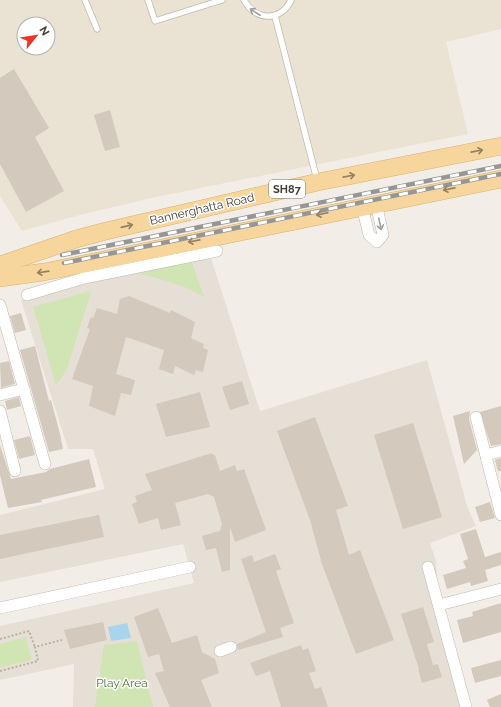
<svg xmlns="http://www.w3.org/2000/svg" width="501" height="707" font-family="Raleway,sans-serif">
	<style>
		.residential { fill: #e6dfd6 }
		.education { fill: #eae2d2; fill-rule: evenodd }
		.green { fill: #d1e4b3 }
		.water { fill: #a8d5eb }
		.building { fill: #d3c9bd }
		.lines { fill: none; stroke-linecap: round; stroke-linejoin: round }
		.service-casing { stroke: #c0b8ad; stroke-width: 7 }
		.minor-casing { stroke: #c0b8ad; stroke-width: 12 }
		.primary-casing { stroke: #dab16d; stroke-width: 18 }
		.path { stroke: #beaf9d; stroke-width: 2; stroke-dasharray: 2 2; stroke-linecap: butt }
		.service { stroke: #fff; stroke-width: 5.5 }
		.minor { stroke: #fff; stroke-width: 11 }
		.primary { stroke: #f6d69c; stroke-width: 17 }
		.rail-casing { stroke: #969696; stroke-width: 4.5 }
		.rail { stroke: #fff; stroke-width: 3; stroke-dasharray: 9; stroke-linecap: butt }
		.oneway { stroke: #a29e9b }
		.oneway2 { stroke: #958264 }
		.labels { text-anchor: middle; dominant-baseline: central; stroke-width: 3; stroke-linejoin: round; paint-order: stroke }
		.shield { fill: #fff; stroke: #7d7873; stroke-width: 1 }
		.shield-label { font-size: 11px; font-weight: bold; fill: #453e37 }
		.street-label { font-size: 12px; fill: #453e37; stroke: #fff }
		.park-label { font-size: 12px; fill: #4d722e; stroke: #fff }
	</style>
	<rect width="100%" height="100%" fill="#f2eee7"/>
	<polygon class="residential" points="210,255 260,411 427,360 468,509 476,526 430,543 436,561 439,605 466,707 73,707 74,664 0,680 0,626 194,583 183,544 0,582 0,515 105,489 93,449 68,449 21,300 110,277"/>
	<path class="education" d="M0,0H501V29L446,42L468,134L156,197L80,215L22,231L0,196ZM24,24H48V48H24Z"/>
	<g class="green">
		<polygon points="191,260 204,297 185,287 150,276 138,274"/>
		<polygon points="91,291 67,369 56,385 33,307"/>
		<polygon points="26,637 31,660 0,667 0,644"/>
		<polygon points="137,641 153,707 95,707 104,645"/>
	</g>
	<polygon class="water" points="127,623 131,638 111,641 108,627"/>
	<g class="building">
		<polygon points="14,69 49,128 35,137 64,191 26,212 0,164 0,78"/>
		<polygon points="110,110 120,147 105,151 94,115"/>
		<polygon points="129,296 170,313 171,310 195,322 191,338 204,344 203,348 208,350 203,372 196,370 194,375 175,366 173,374 159,369 164,350 126,337 116,374 135,380 131,395 121,393 115,416 89,406 93,386 72,379 90,329 87,328 91,317 93,318 97,308 117,314 120,299"/>
		<polygon points="21,313 26,330 15,333 10,316"/>
		<polygon points="35,346 49,401 51,400 60,434 63,449 49,452 20,350"/>
		<polygon points="9,361 15,384 1,388 0,363"/>
		<polygon points="242,381 249,404 230,410 222,387"/>
		<polygon points="200,392 210,427 166,437 156,404"/>
		<polygon points="19,397 21,406 7,410 5,401"/>
		<polygon points="501,406 501,444 491,446 480,412"/>
		<polygon points="470,411 469,419 477,450 464,464 453,416"/>
		<polygon points="315,417 348,506 336,510 349,555 360,550 394,640 356,654 322,564 310,520 277,431"/>
		<polygon points="413,423 442,517 403,529 374,435"/>
		<polygon points="30,436 35,455 19,459 14,440"/>
		<polygon points="0,445 11,479 46,472 50,469 89,459 96,487 41,500 42,502 8,508 0,475"/>
		<polygon points="212,453 213,455 215,455 220,471 235,465 237,471 244,469 266,530 235,542 230,527 230,570 222,572 216,548 206,550 202,536 220,531 222,524 214,497 208,494 175,503 181,525 161,530 158,518 139,524 132,504 137,502 135,496 152,490 145,474"/>
		<polygon points="501,458 501,471 498,471 495,460"/>
		<polygon points="490,502 495,518 480,522 475,507"/>
		<polygon points="99,515 104,537 0,559 0,535"/>
		<polygon points="476,529 485,557 501,552 501,565 485,570 488,581 471,586 470,582 447,589 443,575 466,568 463,561 468,559 460,534"/>
		<polygon points="275,554 281,569 276,571 294,623 280,628 283,637 238,650 237,644 266,632 241,559 252,555 254,562"/>
		<polygon points="501,603 501,632 463,643 457,620 473,616 472,612"/>
		<polygon points="423,607 434,642 427,644 433,665 438,664 442,677 422,683 418,669 419,669 401,614"/>
		<polygon points="158,608 172,643 197,635 202,652 215,659 219,673 201,680 212,707 170,707 155,673 164,671 159,654 148,657 134,617"/>
		<polygon points="103,622 107,640 70,649 64,630"/>
		<polygon points="301,645 303,650 308,648 316,671 309,673 315,689 321,687 328,707 281,707 270,671 256,676 250,663"/>
		<polygon points="501,660 501,676 475,683 471,668"/>
		<polygon points="501,694 501,707 490,707 487,700"/>
	</g>
	<g class="lines">
		<g class="service-casing">
			<g id="service">
				<polyline points="85,0 97,29"/>
				<polyline points="148,0 155,21 222,0"/>
				<path d="M244,0C255,21 281,22 291,0"/>
				<polyline points="275,16 317,180"/>
			</g>
		</g>
		<g class="minor-casing">
			<g id="minor">
				<polyline points="362,206 369,235 377,242 383,235 376,203"/>
				<polyline points="27,295 84,278 217,251"/>
				<polyline points="0,305 45,464"/>
				<polyline points="0,395 24,389"/>
				<polyline points="0,411 15,471"/>
				<polyline points="476,417 501,515"/>
				<polyline points="486,455 501,451"/>
				<polyline points="428,567 466,707"/>
				<polyline points="439,605 501,589"/>
				<polyline points="0,608 190,567"/>
				<polyline points="220,651 231,647"/>
			</g>
		</g>
		<g class="primary-casing">
			<g id="primary">
				<polyline points="0,265 76,239 106,231 318,182 501,146"/>
				<polyline points="0,278 44,272 501,179"/>
			</g>
		</g>
		<g class="path">
			<polyline points="0,639 29,631 35,647"/>
			<polyline points="0,671 38,661 35,647 62,640"/>
		</g>
		<use href="#service" class="service"/>
		<use href="#minor" class="minor"/>
		<use href="#primary" class="primary"/>
		<g class="rail-casing">
			<g id="rail">
				<polyline points="62,255 501,166"/>
				<polyline points="64,263 501,174"/>
			</g>
		</g>
		<use href="#rail" class="rail"/>
	</g>
	<defs><path id="oneway-shaft" d="M-6 0H5M1.5-3L5.5 0L1.5 3" fill="none" stroke-width="1.6" stroke-linecap="round" stroke-linejoin="round"/></defs>
	<g class="oneway">
		<use href="#oneway-shaft" transform="translate(255 12) rotate(-147)"/>
		<use href="#oneway-shaft" transform="translate(380 224) rotate(78)"/>
	</g>
	<g class="oneway2">
		<use href="#oneway-shaft" transform="translate(477 151) rotate(-11)"/>
		<use href="#oneway-shaft" transform="translate(349 176) rotate(-11)"/>
		<use href="#oneway-shaft" transform="translate(449 189) rotate(169)"/>
		<use href="#oneway-shaft" transform="translate(322 214) rotate(168)"/>
		<use href="#oneway-shaft" transform="translate(127 226) rotate(-13)"/>
		<use href="#oneway-shaft" transform="translate(194 241) rotate(169)"/>
		<use href="#oneway-shaft" transform="translate(43 272) rotate(172)"/>
	</g>
	<g class="labels">
		<rect class="shield" x="269" y="180" width="36" height="18" rx="3"/>
		<g class="shield-label">
			<text x="287" y="189">SH87</text>
		</g>
		<g class="street-label">
			<text transform="translate(202 209) rotate(-13)">Bannerghatta Road</text>
		</g>
		<g class="park-label">
			<text x="122" y="683">Play Area</text>
		</g>
	</g>
	<g transform="translate(36 36) rotate(60)"><circle r="19" fill="#ffffff" stroke="#b5b2af"/>
	<path d="M0-3L7 15L0 10L-7 15Z" fill="#ea3527"/>
	<text y="-6" font-size="11" font-weight="bold" text-anchor="middle" fill="#453e37">N</text>
	</g>
</svg>
